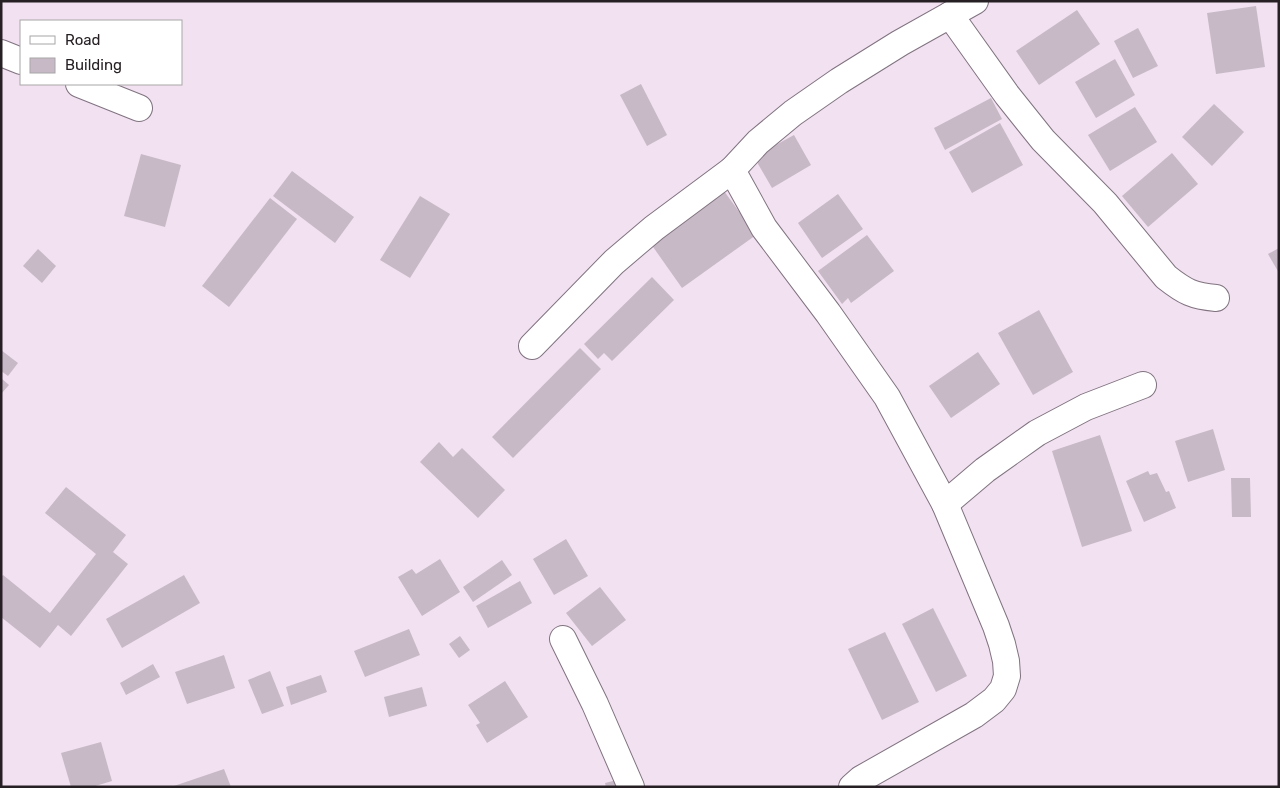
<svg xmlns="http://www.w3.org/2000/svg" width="1280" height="788" font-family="Rubik,sans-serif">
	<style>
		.building { fill: #c8b9c7 }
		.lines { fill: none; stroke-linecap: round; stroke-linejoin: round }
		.minor-casing { stroke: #817380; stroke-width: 28 }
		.minor { stroke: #fff; stroke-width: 26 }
	</style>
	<rect width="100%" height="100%" fill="#f2e2f1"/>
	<g class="building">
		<polygon points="1256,6 1265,67 1216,74 1207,13"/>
		<polygon points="1077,10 1100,44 1039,85 1016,51"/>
		<polygon points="1138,28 1158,66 1133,78 1114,41"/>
		<polygon points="1115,59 1135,95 1096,118 1075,82"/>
		<polygon points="641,84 667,135 647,146 620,95"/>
		<polygon points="991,98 1002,119 945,150 934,128"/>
		<polygon points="1214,104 1244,132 1212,166 1182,137"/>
		<polygon points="1135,107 1157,142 1110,171 1088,135"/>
		<polygon points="1000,123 1023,165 972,193 949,152"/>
		<polygon points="794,135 811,165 772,188 754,157"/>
		<polygon points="1172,153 1198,184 1148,227 1122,196"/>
		<polygon points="141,154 181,165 165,227 124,216"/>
		<polygon points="292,171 354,217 335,243 273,196"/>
		<polygon points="724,191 756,235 682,288 651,244"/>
		<polygon points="838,194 863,229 822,258 798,223"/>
		<polygon points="420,196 450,214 410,278 380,260"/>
		<polygon points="270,198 297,219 229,307 202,286"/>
		<polygon points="867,235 894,271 851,303 848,298 842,304 818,271"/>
		<polygon points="1279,248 1279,273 1268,254"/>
		<polygon points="38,249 56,266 42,283 23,266"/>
		<polygon points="652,277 674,300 612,361 604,353 598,359 584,344"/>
		<polygon points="1039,310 1073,372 1033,395 998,333"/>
		<polygon points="580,348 601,369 513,458 492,437"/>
		<polygon points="1,350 18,363 8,376 1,371"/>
		<polygon points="978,352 1000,384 951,418 929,386"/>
		<polygon points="1,378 9,385 1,394"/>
		<polygon points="1213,429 1225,470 1188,482 1175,441"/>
		<polygon points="1100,435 1132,531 1082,547 1052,451"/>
		<polygon points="439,442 453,457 462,448 505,490 478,518 420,462"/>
		<polygon points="1148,471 1150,475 1157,473 1166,492 1169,491 1176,508 1144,522 1126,481"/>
		<polygon points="1231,478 1250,478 1251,517 1232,517"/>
		<polygon points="66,487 126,535 113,552 128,564 71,636 58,625 40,648 1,617 1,577 3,575 50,613 96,554 45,513"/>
		<polygon points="566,539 588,576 554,595 533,559"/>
		<polygon points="440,559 460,592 422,616 398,577 412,569 416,574"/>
		<polygon points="502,560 512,575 473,602 463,587"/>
		<polygon points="184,575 200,603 122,648 106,619"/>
		<polygon points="520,581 532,603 488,628 476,606"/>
		<polygon points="600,587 626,620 592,646 566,613"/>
		<polygon points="933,608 967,676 936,692 902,624"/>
		<polygon points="409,629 420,655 365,677 354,651"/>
		<polygon points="885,632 919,702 882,720 848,649"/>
		<polygon points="460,636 470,650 459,658 449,644"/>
		<polygon points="224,655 235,688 187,704 175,672"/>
		<polygon points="153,664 160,677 126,695 120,683"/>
		<polygon points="270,671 284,706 262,714 248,680"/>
		<polygon points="321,675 327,692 291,705 286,687"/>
		<polygon points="505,681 528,717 487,743 476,725 480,723 468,705"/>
		<polygon points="422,687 427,706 389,717 384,697"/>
		<polygon points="101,742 112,781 92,787 71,787 61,753"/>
		<polygon points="224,769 231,787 174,787 174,786"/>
		<polygon points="617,780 619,787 606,787 605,783"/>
	</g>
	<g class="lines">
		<g class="minor-casing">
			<g id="minor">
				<path d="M950,15L1007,95L1043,140L1105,203L1166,277C1185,292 1193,296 1216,298"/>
				<polyline points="1,53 21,61"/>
				<polyline points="79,84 139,108"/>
				<polyline points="732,170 764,228 828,313 887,397 945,504 996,626 1002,644 1006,661 1007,676 1003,689 994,700 974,715 861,779 852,787"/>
				<polyline points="532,346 614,262 654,228 732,170 758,142 793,113 839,81 900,43 975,1"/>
				<polyline points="945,504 985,470 1037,433 1086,407 1143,385"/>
				<polyline points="563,639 595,704 631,787"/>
			</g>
		</g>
		<use href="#minor" class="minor"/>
	</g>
	<rect width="1280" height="788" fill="none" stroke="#262025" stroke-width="5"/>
	<rect x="20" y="20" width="162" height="65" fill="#ffffff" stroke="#a8a6a8"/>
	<rect x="30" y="36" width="25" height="8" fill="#ffffff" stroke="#a8a6a8"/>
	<text x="65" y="45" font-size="15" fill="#262025">Road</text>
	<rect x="30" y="58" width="25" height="15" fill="#c8b9c7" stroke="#a8a6a8"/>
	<text x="65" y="70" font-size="15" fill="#262025">Building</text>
</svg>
